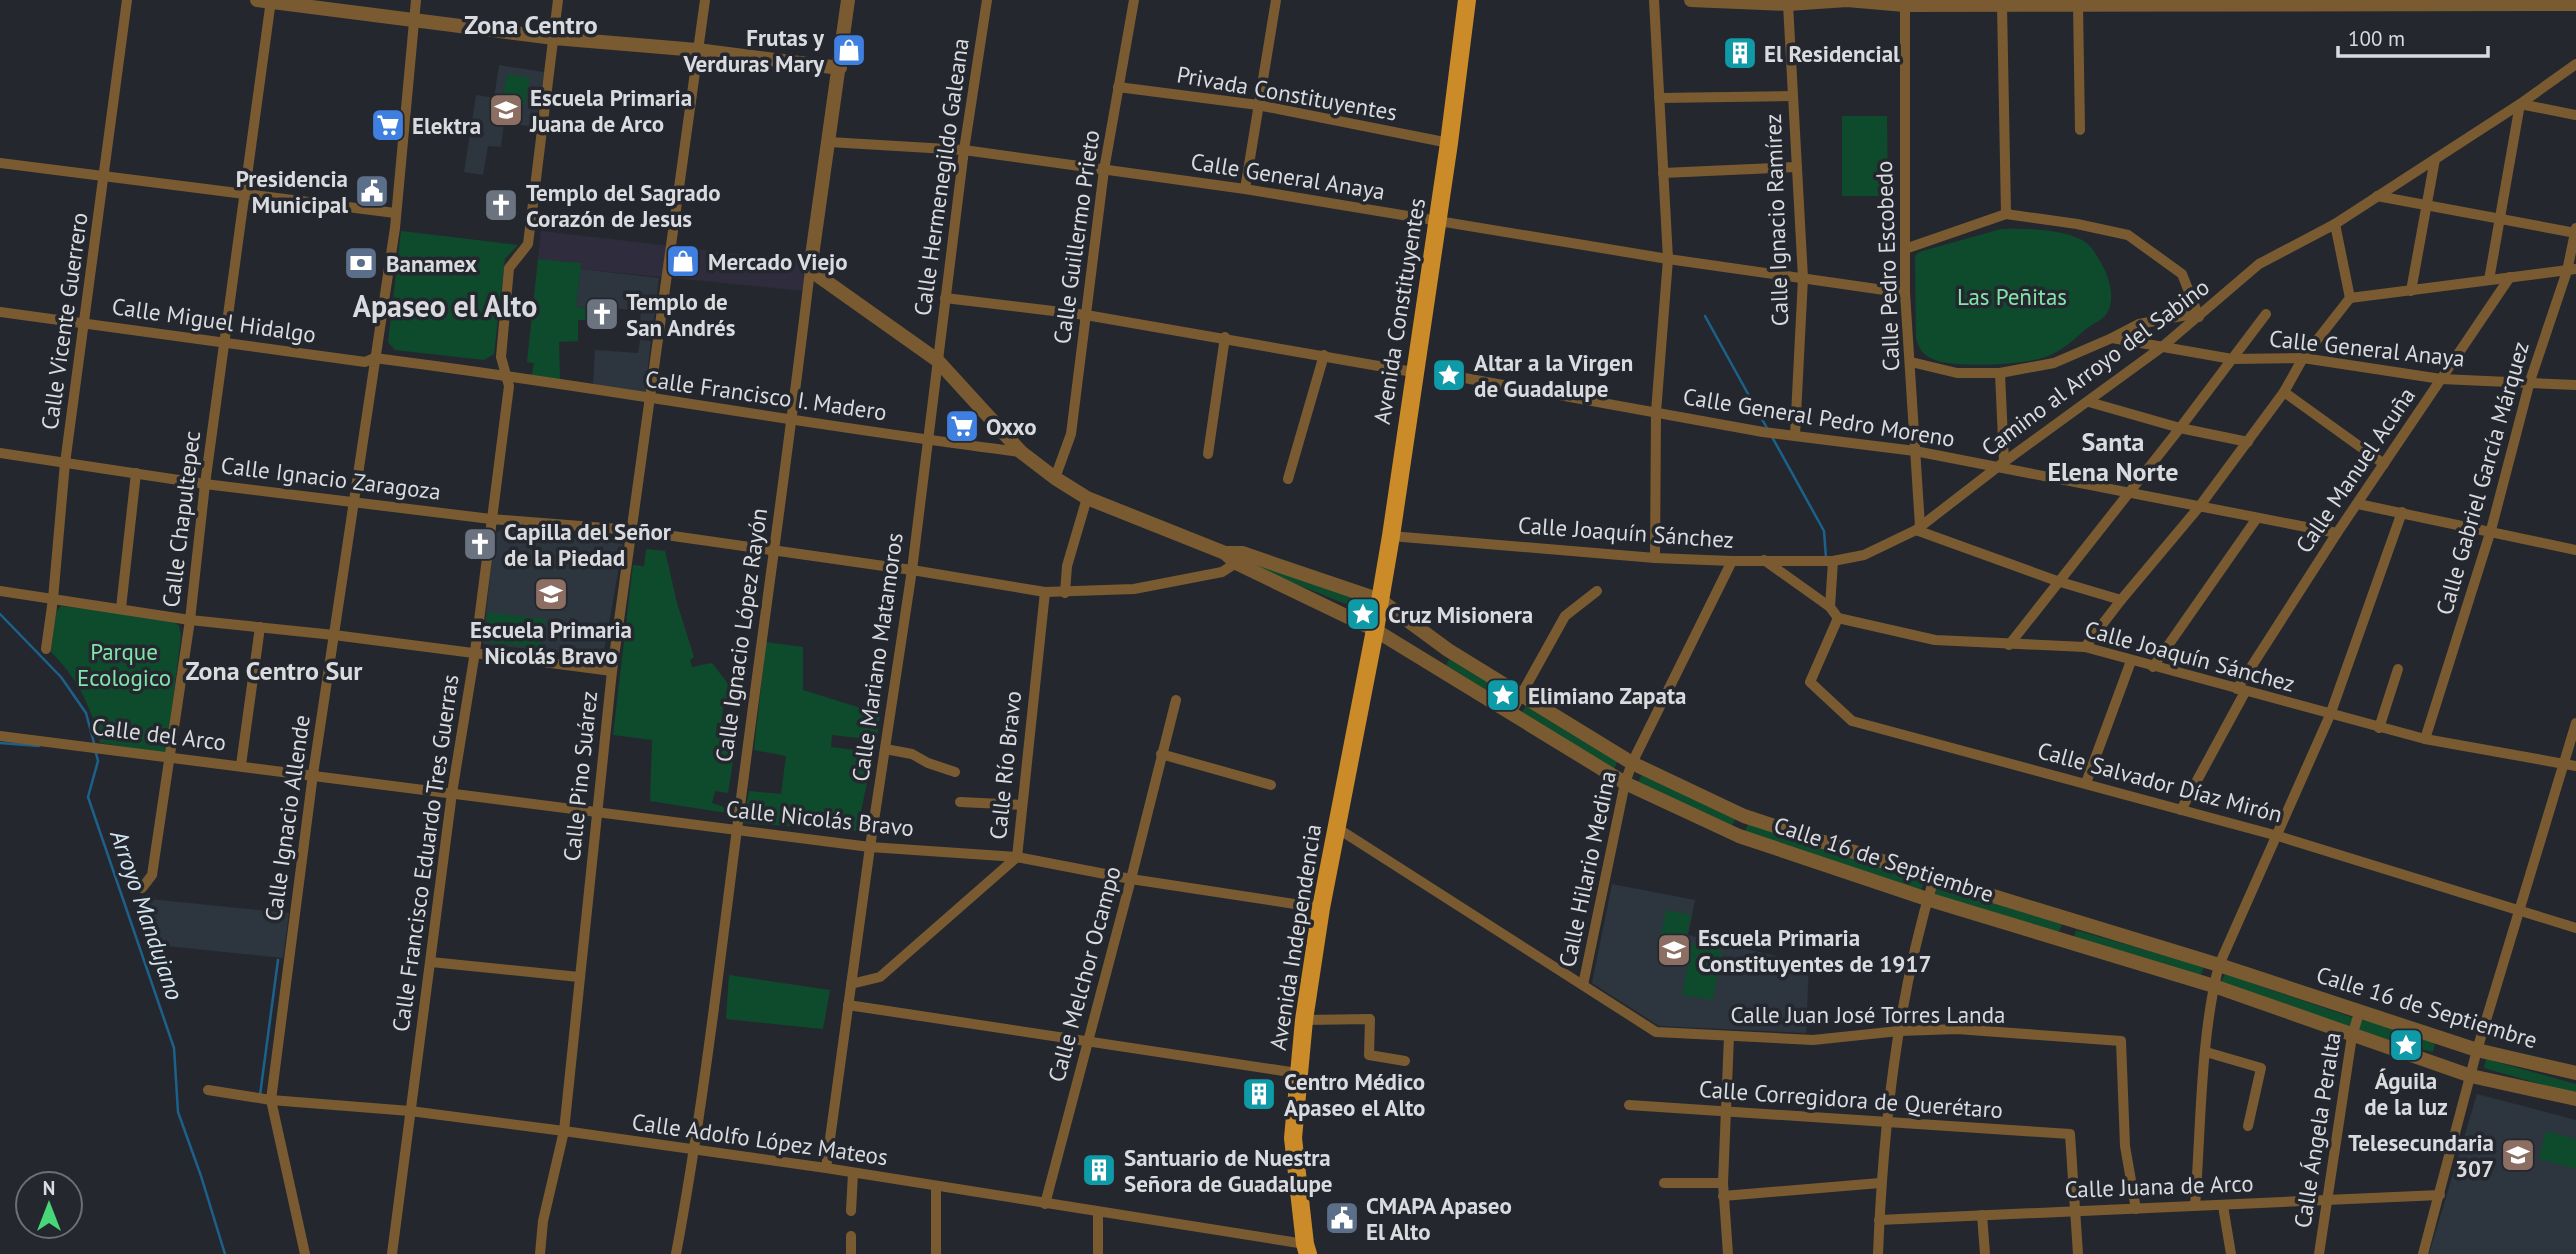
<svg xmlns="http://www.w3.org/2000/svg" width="2576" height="1254" font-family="'PT Sans',sans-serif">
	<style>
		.commercial { fill: #2f2d3d }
		.built { fill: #2d353f }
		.green { fill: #0e4b2d }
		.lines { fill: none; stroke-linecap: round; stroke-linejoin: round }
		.stream { stroke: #1c618c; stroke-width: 2.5 }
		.minor { stroke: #7a5b31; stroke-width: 10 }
		.tertiary { stroke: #7a5b31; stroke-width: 14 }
		.primary { stroke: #cb8b28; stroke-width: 18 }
		.labels { text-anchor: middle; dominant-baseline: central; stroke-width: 7; stroke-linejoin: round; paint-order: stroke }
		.poi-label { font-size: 23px; font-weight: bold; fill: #d9dbdf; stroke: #24282e; text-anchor: start }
		.street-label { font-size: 23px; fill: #d9dbdf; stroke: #24282e }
		.park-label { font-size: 23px; fill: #81e5aa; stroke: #24282e }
		.water-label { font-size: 24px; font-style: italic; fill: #d4e5f2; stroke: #24282e }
		.quarter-label { font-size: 26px; font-weight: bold; fill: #d9dbdf; stroke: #24282e }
		.district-label { font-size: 30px; font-weight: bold; fill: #d9dbdf; stroke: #24282e }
	</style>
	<rect width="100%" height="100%" fill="#24282e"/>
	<polygon class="commercial" points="541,231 808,262 805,291 580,269 580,263 538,259"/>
	<g class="built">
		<polygon points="499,65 544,72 536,127 504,123 501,147 488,146 483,175 464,172 476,95 494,98"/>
		<polygon points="580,269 659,278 652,333 639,331 641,311 613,308 613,301 601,301 601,308 576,307"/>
		<polygon points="640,340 651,341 645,393 593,385 595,350 638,353"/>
		<polygon points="503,528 623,544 603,657 483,644 494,535"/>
		<polygon points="1612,884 1695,900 1688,935 1809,964 1806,1033 1659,1026 1592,983"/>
		<polygon points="150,899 289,913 283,958 146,944"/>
		<polygon points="2477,1094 2576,1120 2576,1254 2429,1254"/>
	</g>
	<g class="green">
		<polygon points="507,74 530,78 525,104 502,100"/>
		<polygon points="1842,116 1887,116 1888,196 1842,196"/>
		<path d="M2001,229C2024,228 2060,229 2080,239C2090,243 2096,254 2101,263C2109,276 2116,299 2107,313C2102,321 2092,324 2086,329C2072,341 2060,353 2042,358C2019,365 1957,368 1935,360C1924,356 1918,349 1916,337L1915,256L1919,252Z"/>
		<polygon points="401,231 518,245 505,259 494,354 484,360 395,350 388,342"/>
		<polygon points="538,259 581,263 576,307 590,308 590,320 578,320 578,341 559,342 560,381 531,379 534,363 527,362"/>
		<polygon points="646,549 665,551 677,603 694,657 690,660 692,667 712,663 729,685 741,687 740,705 724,703 721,723 717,723 716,733 737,736 728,793 715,791 712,803 727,808 727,813 650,801 652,740 613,735 633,565 644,566"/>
		<polygon points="1254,563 1374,604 1371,614 1258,569"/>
		<path d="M61,606L169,618L179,626L181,636L166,753L100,743C92,708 77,677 51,652L56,612Z"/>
		<polygon points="487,612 546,619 540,648 486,642"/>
		<polygon points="766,642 803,647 803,690 880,714 877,740 832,735 831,747 861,751 860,756 872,758 857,831 743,823 749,791 781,794 786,756 754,750"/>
		<polygon points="1450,658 1512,696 1508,704 1446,665"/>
		<polygon points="1526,706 1618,760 1614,769 1522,712"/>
		<polygon points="1642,775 1736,817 1732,826 1637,784"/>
		<polygon points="1748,824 1924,882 1920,892 1745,831"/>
		<polygon points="1935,886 2062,924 2059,932 1934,895"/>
		<polygon points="1666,910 1691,915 1683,953 1658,948"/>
		<polygon points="2076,930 2204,967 2200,977 2074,937"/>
		<polygon points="1692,944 1722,950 1713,1000 1682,995"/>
		<polygon points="2225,974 2348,1016 2436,1039 2433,1052 2403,1045 2221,982"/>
		<polygon points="729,975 830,990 823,1029 726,1019"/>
		<polygon points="2486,1059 2576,1084 2576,1094 2484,1068"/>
		<polygon points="2546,1131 2576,1139 2576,1169 2539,1159"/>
	</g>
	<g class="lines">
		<g class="stream">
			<polyline points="1705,316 1768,430"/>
			<polyline points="1771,435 1824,531 1826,558"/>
			<polyline points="0,614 61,677 86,713 94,743"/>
			<polyline points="0,743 39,746"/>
			<polyline points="96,753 98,761 88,797 174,1048 178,1112 201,1176 225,1254"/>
			<polyline points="260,1095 278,960"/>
		</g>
		<g class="minor">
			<polyline points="1654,0 1668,259 1656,412 1655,558"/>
			<polyline points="1788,4 1803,278 1795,435"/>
			<polyline points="2078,4 2080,130"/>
			<polyline points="1905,5 1905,293 1920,526"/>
			<polyline points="2002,5 2006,214"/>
			<polyline points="1118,87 1258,105 1449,143"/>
			<polyline points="1659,98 1793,96"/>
			<polyline points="829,142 964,150 1245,189 1668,259 1905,293"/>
			<polyline points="0,163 395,213"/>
			<polyline points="1663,173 1797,167"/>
			<polyline points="1245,189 1276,0"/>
			<polyline points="2377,196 2576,233"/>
			<polyline points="2335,224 2350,298 2576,269"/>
			<polyline points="1905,249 2006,214 2077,224 2128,235 2182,274 2199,317"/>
			<polyline points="2489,280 2520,104 2576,115"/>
			<polyline points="2411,291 2435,159"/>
			<polyline points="945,298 1086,315 1413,372"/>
			<path d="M0,312L365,362L374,358C590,385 805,425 1021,452"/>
			<polyline points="2112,338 2139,324 2198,313"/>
			<polyline points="1911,362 1957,373 2000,373 2054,363 2112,338 2232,359 2303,358 2441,379 2576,385"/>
			<polyline points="2000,373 2004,462"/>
			<polyline points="1459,377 1763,432 1915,451 2337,533"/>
			<polyline points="2284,392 2384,464"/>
			<polyline points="2089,402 2180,428 2248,442"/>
			<polyline points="0,453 205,484 491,519 631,530 912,570 1045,592 1134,589 1222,572 1236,563 1240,557"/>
			<polyline points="1208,454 1225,337"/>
			<polyline points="1055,478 1071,434 1104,170 1134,0"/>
			<polyline points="1288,479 1324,355"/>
			<polyline points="2358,504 2576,550"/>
			<polyline points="1916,530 2057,581 2121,600"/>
			<polyline points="1391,536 1655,558 1732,561 1833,561 1864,555 1916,530 2004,462 2162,347 2259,264 2335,224 2520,104 2576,64"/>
			<polyline points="1764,560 1830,607 1838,618 1935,640 2085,647 2425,739 2576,766"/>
			<polyline points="0,591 190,620 334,635 612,671"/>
			<polyline points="1065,593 1067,566 1087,498"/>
			<polyline points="1830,607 1833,561"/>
			<polyline points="121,608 136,473"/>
			<polyline points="1838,618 1810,682 1852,721 2278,836 2576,928"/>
			<polyline points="2009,645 2180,428 2266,314"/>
			<polyline points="2085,647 2121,600 2199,507 2284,392 2303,358 2350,298"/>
			<polyline points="46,649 53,599 65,463 127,0"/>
			<polyline points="2153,667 2257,518"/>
			<polyline points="2237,689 2337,533 2510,277"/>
			<polyline points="1511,713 1565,616 1597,591"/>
			<polyline points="2379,728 2398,669"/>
			<polyline points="0,736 870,847 1017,857 1131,879 1321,908"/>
			<polyline points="2425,739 2491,530 2530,381 2567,271 2576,228"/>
			<polyline points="885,749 912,754 928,763 955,772"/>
			<polyline points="1161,754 1271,785"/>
			<polyline points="241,765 260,627"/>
			<polyline points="2086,783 2131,661"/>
			<polyline points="960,802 1021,805"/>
			<polyline points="2181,810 2245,692"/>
			<polyline points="1337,828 1656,1032 1813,1040 1899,1031 1957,1029 2121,1041 2125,1146 2136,1209"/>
			<polyline points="142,888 152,875 190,620 205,484 271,0"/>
			<polyline points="431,962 579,977"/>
			<polyline points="851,984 880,977 1017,857 1045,592"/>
			<polyline points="1583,985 1625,783 1632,763 1732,561"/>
			<polyline points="848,1005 1297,1073"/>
			<polyline points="1304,1020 1370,1019 1369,1055 1405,1061"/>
			<polyline points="2206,1052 2261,1068 2248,1126"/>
			<polyline points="208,1090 271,1100 410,1111 564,1131 826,1168 1305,1244"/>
			<polyline points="1629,1105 2070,1134 2078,1254"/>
			<polyline points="826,1168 870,847 912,570 964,150 987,0"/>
			<polyline points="1664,1183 1723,1183"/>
			<polyline points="1723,1196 1880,1183"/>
			<polyline points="1045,1204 1131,879 1176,700"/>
			<path d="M2195,1206C2201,1130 2200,1038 2219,965L2330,715L2402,512"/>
			<polyline points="2223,1206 2231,1254"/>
			<polyline points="851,1211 853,1173"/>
			<polyline points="1982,1215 1985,1254"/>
			<polyline points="1879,1220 2440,1195"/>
			<polyline points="851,1236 851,1254"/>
			<polyline points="305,1254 271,1100 313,774 395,228 416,0"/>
			<polyline points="392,1254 452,793 475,652 509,386 501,357 509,268 528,244 558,0"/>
			<polyline points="540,1254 543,1221 564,1131 612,671 705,0"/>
			<path d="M676,1254C705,1098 722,941 743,783C765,612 790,441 810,270"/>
			<polyline points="936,1254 936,1186"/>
			<polyline points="1098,1254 1098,1212"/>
			<polyline points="1728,1254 1723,1183 1729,1036"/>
			<path d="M1878,1254C1883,1128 1897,999 1934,878"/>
			<polyline points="2319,1254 2352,1036 2359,1013"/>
			<polyline points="2423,1254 2477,1050 2576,723"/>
		</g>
		<g class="tertiary">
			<polyline points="257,0 554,38 697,50 840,68"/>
			<polyline points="848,0 810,270 937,360 1021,452 1055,478 1087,498 1225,553 1236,563 1375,630 1625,783 1739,836 1927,899 2214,986 2471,1076 2576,1099"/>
			<polyline points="1691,0 1788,4 1847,0 1905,5 2576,4"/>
			<polyline points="1225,553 1242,553 1380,600 1448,650 1632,763 1744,816 1934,878 2219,965 2477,1050 2576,1073"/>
		</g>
		<polyline class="primary" points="1308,1254 1305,1244 1293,1138 1304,1020 1321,908 1375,630 1391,536 1449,143 1467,0"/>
	</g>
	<defs>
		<g id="shop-square" transform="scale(1.75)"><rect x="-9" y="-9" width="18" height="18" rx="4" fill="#3f7fe0" stroke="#24282e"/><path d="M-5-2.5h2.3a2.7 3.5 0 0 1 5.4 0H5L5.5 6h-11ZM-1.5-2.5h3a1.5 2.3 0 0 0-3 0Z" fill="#fff"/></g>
		<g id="building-square" transform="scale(1.75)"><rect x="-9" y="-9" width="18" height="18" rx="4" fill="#0f9aa8" stroke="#24282e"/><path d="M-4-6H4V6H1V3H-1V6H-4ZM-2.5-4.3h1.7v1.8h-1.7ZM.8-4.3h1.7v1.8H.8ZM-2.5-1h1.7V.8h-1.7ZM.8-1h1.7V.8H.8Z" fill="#fff"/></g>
		<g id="school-square" transform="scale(1.75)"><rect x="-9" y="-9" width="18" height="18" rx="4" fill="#8d6e63" stroke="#24282e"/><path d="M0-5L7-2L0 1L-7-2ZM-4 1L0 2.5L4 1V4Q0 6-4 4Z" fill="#fff"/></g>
		<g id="supermarket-square" transform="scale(1.75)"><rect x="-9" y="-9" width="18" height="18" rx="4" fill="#3f7fe0" stroke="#24282e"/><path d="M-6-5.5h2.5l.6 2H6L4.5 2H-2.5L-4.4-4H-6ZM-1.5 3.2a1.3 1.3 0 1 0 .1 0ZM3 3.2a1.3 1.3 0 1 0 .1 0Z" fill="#fff"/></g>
		<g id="civic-square" transform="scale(1.75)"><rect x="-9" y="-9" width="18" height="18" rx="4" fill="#5c6f8a" stroke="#24282e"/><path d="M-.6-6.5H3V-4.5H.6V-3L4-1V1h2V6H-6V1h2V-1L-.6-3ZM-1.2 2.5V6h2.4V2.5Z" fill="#fff"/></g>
		<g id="church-square" transform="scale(1.75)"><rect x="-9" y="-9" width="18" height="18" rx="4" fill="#6b7280" stroke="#24282e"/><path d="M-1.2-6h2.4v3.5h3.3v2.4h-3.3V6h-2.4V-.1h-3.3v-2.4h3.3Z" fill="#fff"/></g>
		<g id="bank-square" transform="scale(1.75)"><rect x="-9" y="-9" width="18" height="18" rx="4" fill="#5c6f8a" stroke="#24282e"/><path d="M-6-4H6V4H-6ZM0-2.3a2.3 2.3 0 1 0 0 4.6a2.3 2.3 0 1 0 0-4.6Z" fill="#fff"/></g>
		<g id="sight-square" transform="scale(1.75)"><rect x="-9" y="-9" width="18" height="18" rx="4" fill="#0f9aa8" stroke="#24282e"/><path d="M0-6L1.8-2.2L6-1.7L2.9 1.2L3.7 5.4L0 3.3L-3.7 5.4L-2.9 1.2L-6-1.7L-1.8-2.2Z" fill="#fff"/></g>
	</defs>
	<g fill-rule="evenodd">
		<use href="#shop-square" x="849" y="50"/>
		<use href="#building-square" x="1740" y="53"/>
		<use href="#school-square" x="506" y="110"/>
		<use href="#supermarket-square" x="388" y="125"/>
		<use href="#civic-square" x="372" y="191"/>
		<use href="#church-square" x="501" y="205"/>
		<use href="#shop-square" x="683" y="261"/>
		<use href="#bank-square" x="361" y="263"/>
		<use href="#church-square" x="602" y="314"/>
		<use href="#sight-square" x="1449" y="375"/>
		<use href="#supermarket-square" x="962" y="426"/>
		<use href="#church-square" x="480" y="544"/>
		<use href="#school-square" x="551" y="594"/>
		<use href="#sight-square" x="1363" y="614"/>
		<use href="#sight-square" x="1503" y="695"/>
		<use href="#school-square" x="1674" y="950"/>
		<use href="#sight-square" x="2406" y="1045"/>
		<use href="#building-square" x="1259" y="1094"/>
		<use href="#school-square" x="2518" y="1155"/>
		<use href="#building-square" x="1099" y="1170"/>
		<use href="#civic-square" x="1342" y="1218"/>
	</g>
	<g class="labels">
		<g class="poi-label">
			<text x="824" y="37" text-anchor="end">Frutas y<tspan x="824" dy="26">Verduras Mary</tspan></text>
			<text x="1764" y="53">El Residencial</text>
			<text x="530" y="97">Escuela Primaria<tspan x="530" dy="26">Juana de Arco</tspan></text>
			<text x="412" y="125">Elektra</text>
			<text x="348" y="178" text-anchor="end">Presidencia<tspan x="348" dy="26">Municipal</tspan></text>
			<text x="526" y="192">Templo del Sagrado<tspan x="526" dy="26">Corazón de Jesus</tspan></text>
			<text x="708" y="261">Mercado Viejo</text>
			<text x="386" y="263">Banamex</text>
			<text x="626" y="301">Templo de<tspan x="626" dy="26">San Andrés</tspan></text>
			<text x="1474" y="362">Altar a la Virgen<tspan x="1474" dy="26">de Guadalupe</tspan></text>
			<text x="986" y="426">Oxxo</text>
			<text x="504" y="531">Capilla del Señor<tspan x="504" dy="26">de la Piedad</tspan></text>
			<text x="1388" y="614">Cruz Misionera</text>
			<text x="551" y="629" text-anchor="middle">Escuela Primaria<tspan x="551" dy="26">Nicolás Bravo</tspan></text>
			<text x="1528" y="695">Elimiano Zapata</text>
			<text x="1698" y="937">Escuela Primaria<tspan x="1698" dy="26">Constituyentes de 1917</tspan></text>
			<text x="2406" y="1080" text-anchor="middle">Águila<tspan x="2406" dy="26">de la luz</tspan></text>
			<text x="1284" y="1081">Centro Médico<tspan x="1284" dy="26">Apaseo el Alto</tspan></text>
			<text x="2494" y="1142" text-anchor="end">Telesecundaria<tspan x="2494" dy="26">307</tspan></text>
			<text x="1124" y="1157">Santuario de Nuestra<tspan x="1124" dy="26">Señora de Guadalupe</tspan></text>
			<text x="1366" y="1205">CMAPA Apaseo<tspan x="1366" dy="26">El Alto</tspan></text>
		</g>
		<g class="street-label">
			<text transform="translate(1287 93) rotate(10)">Privada Constituyentes</text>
			<text transform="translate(1288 176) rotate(9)">Calle General Anaya</text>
			<text transform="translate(941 177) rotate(-82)">Calle Hermenegildo Galeana</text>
			<text transform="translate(1776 220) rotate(-92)">Calle Ignacio Ramírez</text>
			<text transform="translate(1076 237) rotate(-82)">Calle Guillermo Prieto</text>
			<text transform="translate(1887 266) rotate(-92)">Calle Pedro Escobedo</text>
			<text transform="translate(1399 311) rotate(-81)">Avenida Constituyentes</text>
			<text transform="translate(214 320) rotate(8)">Calle Miguel Hidalgo</text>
			<text transform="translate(64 321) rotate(-82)">Calle Vicente Guerrero</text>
			<text transform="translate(2367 348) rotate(6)">Calle General Anaya</text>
			<text transform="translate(2095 367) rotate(-37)">Camino al Arroyo del Sabino</text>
			<text transform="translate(766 395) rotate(8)">Calle Francisco I. Madero</text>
			<text transform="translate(1819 417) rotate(9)">Calle General Pedro Moreno</text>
			<text transform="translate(2355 470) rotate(-56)">Calle Manuel Acuña</text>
			<text transform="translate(331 478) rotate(7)">Calle Ignacio Zaragoza</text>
			<text transform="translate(2482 478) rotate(-74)">Calle Gabriel García Márquez</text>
			<text transform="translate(181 519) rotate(-83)">Calle Chapultepec</text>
			<text transform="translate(1626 532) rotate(4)">Calle Joaquín Sánchez</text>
			<text transform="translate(741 635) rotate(-82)">Calle Ignacio López Rayón</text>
			<text transform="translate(2190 656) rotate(15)">Calle Joaquín Sánchez</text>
			<text transform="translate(877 657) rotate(-82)">Calle Mariano Matamoros</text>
			<text transform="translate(159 734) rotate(7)">Calle del Arco</text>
			<text transform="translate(1005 765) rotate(-84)">Calle Río Bravo</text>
			<text transform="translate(580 776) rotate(-84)">Calle Pino Suárez</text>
			<text transform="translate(2160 782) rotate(15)">Calle Salvador Díaz Mirón</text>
			<text transform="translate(287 818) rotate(-82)">Calle Ignacio Allende</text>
			<text transform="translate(820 818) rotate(6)">Calle Nicolás Bravo</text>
			<text transform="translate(425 853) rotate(-82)">Calle Francisco Eduardo Tres Guerras</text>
			<text transform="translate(1884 859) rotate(18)">Calle 16 de Septiembre</text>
			<text transform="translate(1587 869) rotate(-78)">Calle Hilario Medina</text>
			<text transform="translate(1295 937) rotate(-81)">Avenida Independencia</text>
			<text transform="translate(1084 974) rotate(-75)">Calle Melchor Ocampo</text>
			<text transform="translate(2427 1007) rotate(17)">Calle 16 de Septiembre</text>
			<text x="1868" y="1014">Calle Juan José Torres Landa</text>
			<text transform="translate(1851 1099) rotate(4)">Calle Corregidora de Querétaro</text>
			<text transform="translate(2317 1130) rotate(-81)">Calle Ángela Peralta</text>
			<text transform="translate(760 1139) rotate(8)">Calle Adolfo López Mateos</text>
			<text transform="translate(2159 1186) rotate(-2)">Calle Juana de Arco</text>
		</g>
		<g class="park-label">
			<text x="2012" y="296">Las Peñitas</text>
			<text x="124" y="651">Parque<tspan x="124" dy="26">Ecologico</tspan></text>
		</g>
		<g class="water-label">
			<text transform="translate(147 915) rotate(71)">Arroyo Mandujano</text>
		</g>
		<g class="quarter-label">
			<text x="531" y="24">Zona Centro</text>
			<text x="2113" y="441">Santa<tspan x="2113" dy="30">Elena Norte</tspan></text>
			<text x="274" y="670">Zona Centro Sur</text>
		</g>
		<g class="district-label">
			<text x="445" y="305">Apaseo el Alto</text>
		</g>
	</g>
	<g transform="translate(49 1205)"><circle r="33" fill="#24282e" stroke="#6c7075" stroke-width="2"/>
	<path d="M0-5L12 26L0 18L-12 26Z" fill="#47d779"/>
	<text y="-10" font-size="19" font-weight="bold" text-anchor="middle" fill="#d9dbdf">N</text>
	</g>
	<path d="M2338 46v10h150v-10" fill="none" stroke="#d9dbdf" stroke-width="3.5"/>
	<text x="2348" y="46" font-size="21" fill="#d9dbdf" stroke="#24282e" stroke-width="5" paint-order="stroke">100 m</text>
</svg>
